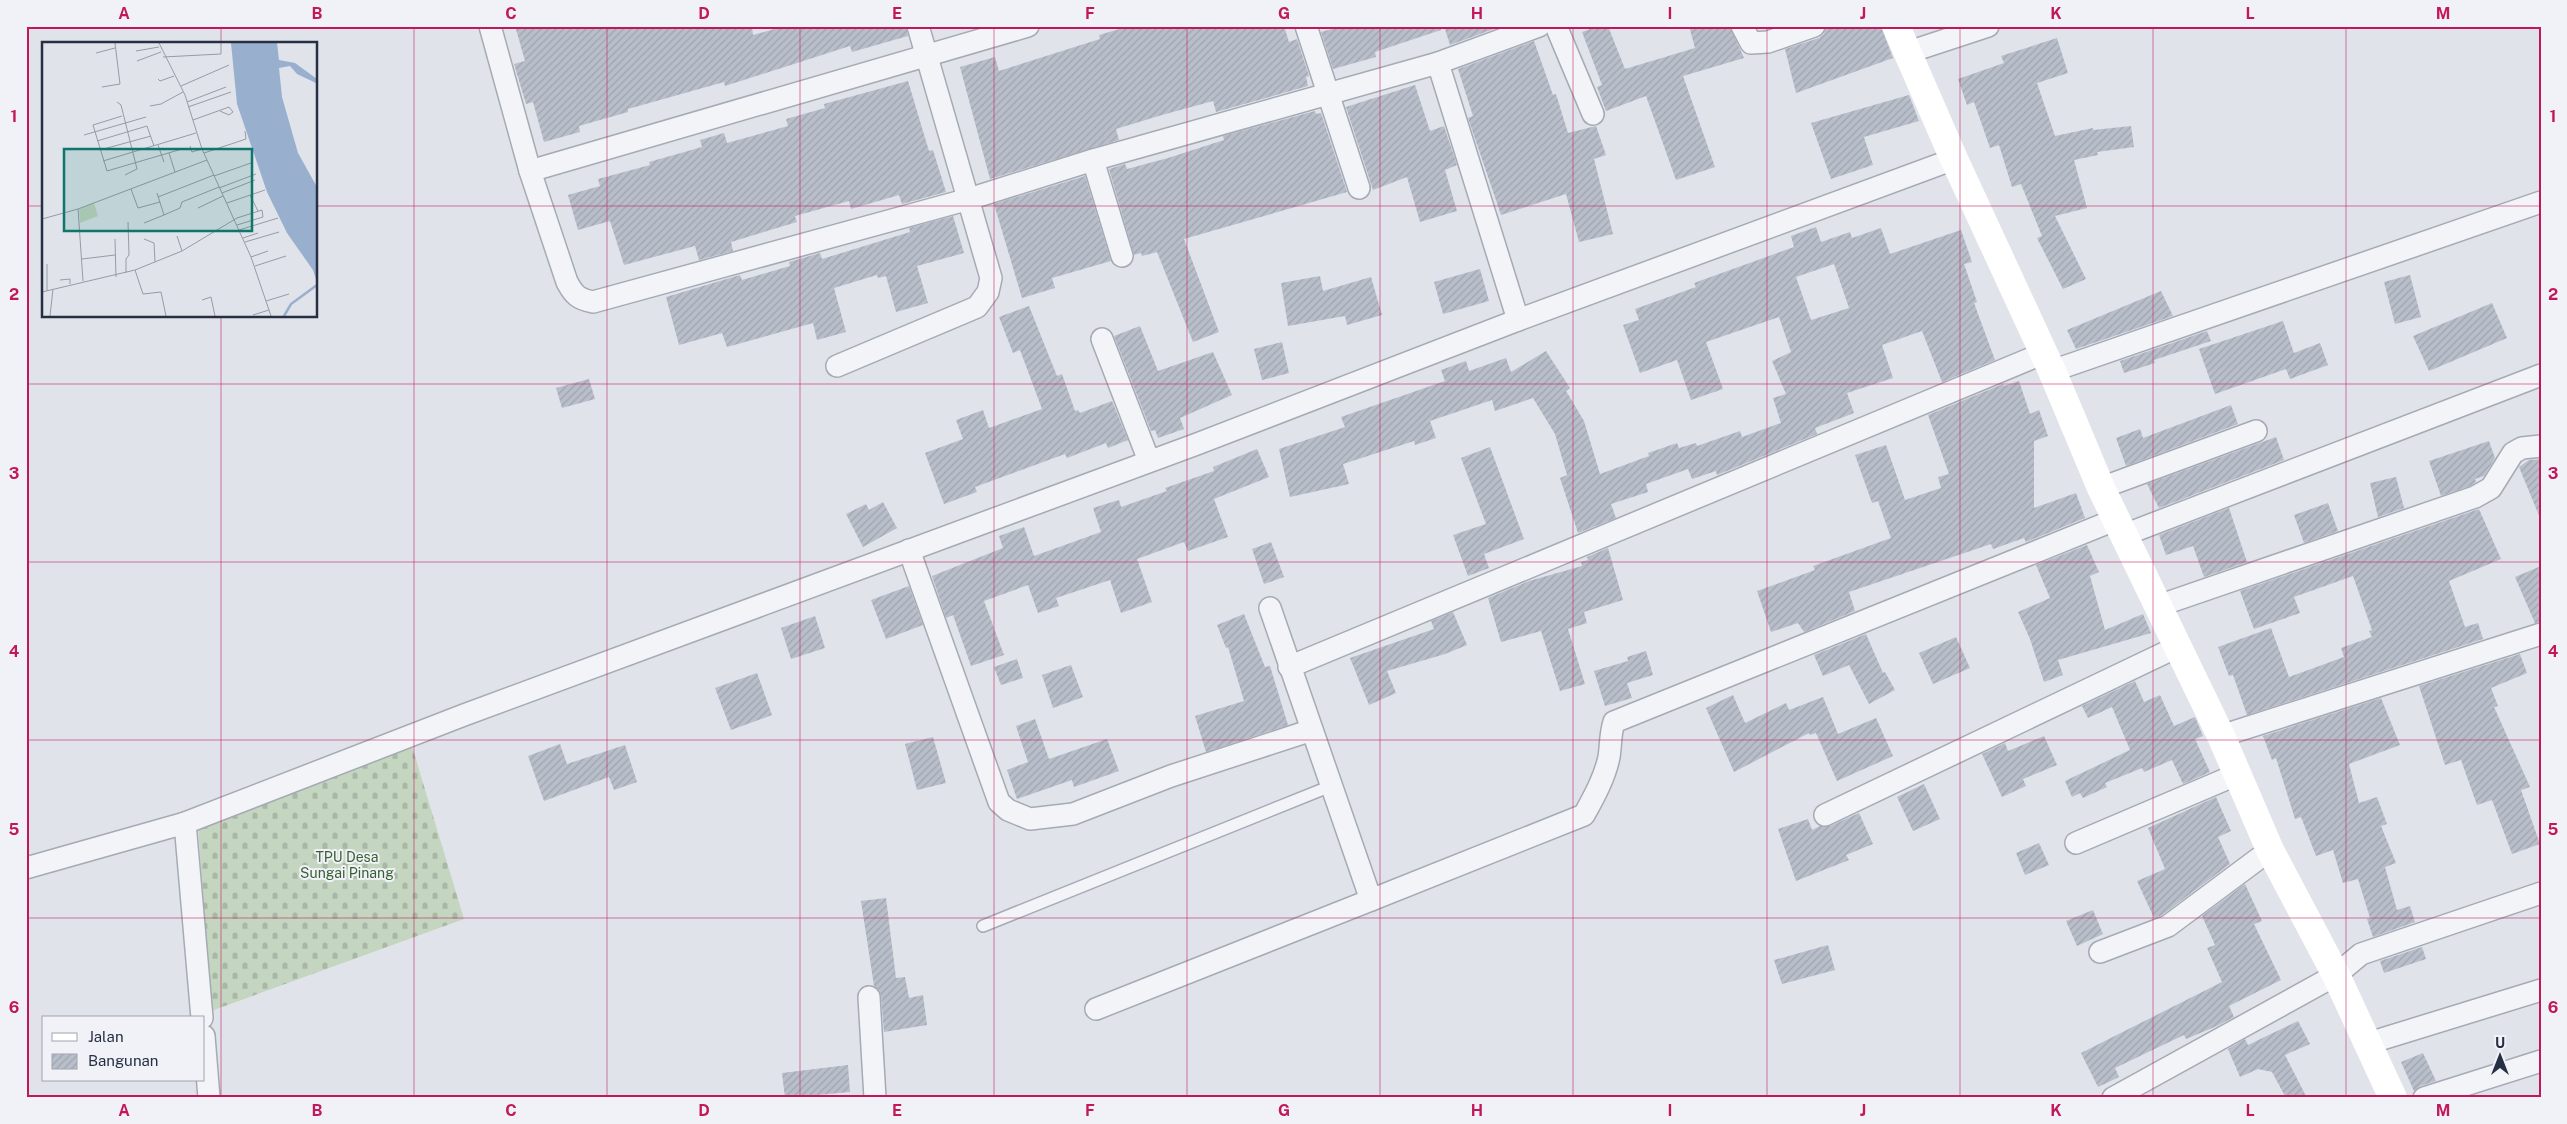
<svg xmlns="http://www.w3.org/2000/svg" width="2567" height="1124" font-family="'Public Sans',sans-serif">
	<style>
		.cemetery { fill: url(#cemetery-stones) }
		.building { fill: url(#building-hatch); fill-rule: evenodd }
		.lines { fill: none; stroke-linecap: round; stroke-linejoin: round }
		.service-casing { stroke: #a5aab5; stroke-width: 14 }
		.minor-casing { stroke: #a5aab5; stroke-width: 24 }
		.service { stroke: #f3f4f8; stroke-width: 11 }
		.minor { stroke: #f3f4f8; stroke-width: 21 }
		.secondary { stroke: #fff; stroke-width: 28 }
		.grid { fill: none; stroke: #c2185b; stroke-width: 1; stroke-opacity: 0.55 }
		.labels { text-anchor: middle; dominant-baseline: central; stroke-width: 4; stroke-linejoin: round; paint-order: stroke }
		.park-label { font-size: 14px; fill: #396033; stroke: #f0f2f7 }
		.inset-river { fill: none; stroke: #98afcd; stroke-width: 2.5 }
		.inset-road { fill: none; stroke: #969ba7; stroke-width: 1 }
		.view { fill: #0f766e; fill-opacity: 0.15; stroke: #0f766e; stroke-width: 2.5 }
		.inset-edge { fill: none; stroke: #273043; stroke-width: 2.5 }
		.neatline { fill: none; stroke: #c2185b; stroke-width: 2 }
		.grid-label { font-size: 16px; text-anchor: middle; font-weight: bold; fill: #c2185b }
	</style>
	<defs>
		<pattern id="cemetery-stones" width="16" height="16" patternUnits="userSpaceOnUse" patternTransform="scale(1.25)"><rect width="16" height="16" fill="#c4d5c0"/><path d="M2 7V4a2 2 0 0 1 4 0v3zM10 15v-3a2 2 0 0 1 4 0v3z" fill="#a8b7a6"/></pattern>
		<pattern id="building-hatch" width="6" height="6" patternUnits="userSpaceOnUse" patternTransform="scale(1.25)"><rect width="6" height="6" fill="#b9bfca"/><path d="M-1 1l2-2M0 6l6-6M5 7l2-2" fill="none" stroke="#9fa4af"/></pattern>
	</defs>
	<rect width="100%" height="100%" fill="#e0e3ea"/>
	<polygon class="cemetery" points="411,743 464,919 211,1011 198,826"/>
	<g class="building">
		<polygon points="515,26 752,26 753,35 785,26 906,26 908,36 852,52 850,46 725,86 724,82 628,109 628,112 579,126 580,132 544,142 533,102 526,104 514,64 525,61"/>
		<polygon points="1130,26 1284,26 1289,42 1297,39 1309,76 1306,77 1308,86 1216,112 1213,101 1162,115 1116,129 1119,140 990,179 960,67 995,57 999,71 1100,39 1099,35"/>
		<polygon points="1343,26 1440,26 1441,30 1375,52 1376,57 1333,69 1321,32"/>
		<polygon points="1444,26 1502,26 1450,45"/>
		<polygon points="1598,26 1608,26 1625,69 1695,48 1689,26 1730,26 1744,58 1683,76 1715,167 1676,180 1646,96 1606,111 1597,87 1602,85 1582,32"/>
		<polygon points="1826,26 1881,26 1893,58 1796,93 1785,49 1819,38 1824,34"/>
		<polygon points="2057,38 2068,73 2037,83 2055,136 2093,128 2093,130 2131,126 2134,147 2097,152 2098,155 2074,160 2087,208 2055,216 2086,279 2063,289 2037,238 2042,236 2021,184 2012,187 1999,145 1990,148 1974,102 1967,105 1958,79 2004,63 2001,56"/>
		<polygon points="1534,41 1553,95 1556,94 1568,133 1596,126 1606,155 1594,159 1613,234 1579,242 1566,194 1501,215 1468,118 1473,116 1458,69"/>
		<polygon points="908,81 929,151 933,150 946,192 902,204 899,195 851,209 849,201 795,216 797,222 731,242 733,251 699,260 695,246 624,265 610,221 578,230 568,195 600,186 598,179 650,165 649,162 702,147 700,140 724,133 727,143 788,126 786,119 825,108 824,104"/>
		<polygon points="1415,85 1430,131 1444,126 1457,165 1445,170 1457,211 1420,222 1407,177 1373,190 1346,107"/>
		<polygon points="1909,95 1919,121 1864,137 1873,165 1831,179 1811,123"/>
		<polygon points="1315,111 1316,114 1321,113 1347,192 1184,239 1219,332 1193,342 1157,252 1142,256 1141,253 1134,255 1109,169 1125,164 1127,169 1168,158 1224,140 1223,136"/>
		<polygon points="1085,176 1111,261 1052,278 1055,288 1022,298 994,204"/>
		<polygon points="953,216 964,253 917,266 928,303 896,312 886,276 878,278 877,275 834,288 846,332 817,340 813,323 727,347 722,333 679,345 666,297 740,275 742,280 790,266 789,262 820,253 822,259 910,232 909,228"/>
		<path d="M1816,227L1821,242L1850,232L1852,238L1881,228L1890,254L1961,230L1972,262L1964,264L1977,302L1974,303L1995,360L1942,382L1922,331L1882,345L1893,378L1847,393L1854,413L1815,428L1817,434L1717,475L1716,471L1692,479L1688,469L1646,484L1648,492L1611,504L1616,518L1578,533L1560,478L1567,475L1555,434L1533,398L1495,411L1492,400L1430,421L1436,438L1415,445L1414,441L1343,464L1349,484L1290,497L1279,449L1345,427L1341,417L1445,381L1441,370L1466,361L1469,371L1506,358L1511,372L1546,351L1570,388L1566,391L1584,421L1600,474L1649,456L1648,453L1677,443L1679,448L1696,443L1697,446L1740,431L1742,437L1781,423L1773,398L1786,394L1772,361L1791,352L1779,317L1706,342L1723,389L1691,400L1677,360L1640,373L1623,325L1639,320L1635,309L1696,287L1694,283L1794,247L1791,236ZM1834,264L1849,308L1811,320L1796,277Z"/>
		<polygon points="1480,269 1489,301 1443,314 1434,282"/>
		<polygon points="2410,275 2421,317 2395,324 2384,282"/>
		<polygon points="1320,276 1323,291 1371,277 1382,315 1347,325 1345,316 1288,326 1281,283"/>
		<polygon points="2161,291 2173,316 2076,349 2067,330"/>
		<polygon points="2492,303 2507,338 2429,371 2413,336"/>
		<polygon points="1029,306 1057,376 1062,374 1075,411 1078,410 1080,413 1112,401 1128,440 1108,448 1106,443 1067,458 1065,454 975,487 977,492 944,504 925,453 963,439 956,420 983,410 989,428 1042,409 1020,350 1013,353 999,317"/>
		<polygon points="2283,321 2294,353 2320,343 2328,365 2290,379 2286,369 2215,394 2199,349"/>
		<polygon points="1140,326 1158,371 1213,352 1232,395 1180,418 1184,429 1158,438 1155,430 1151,431 1114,336"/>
		<polygon points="2207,331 2211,341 2154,360 2155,363 2124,373 2120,361"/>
		<polygon points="1282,342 1289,373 1262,380 1254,349"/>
		<polygon points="589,379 595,399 562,408 556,388"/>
		<polygon points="2019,381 2030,414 2039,410 2048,436 2034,441 2034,508 2076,493 2085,518 2026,542 2024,538 1993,549 1991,544 1849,592 1855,611 1804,632 1798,623 1771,632 1757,591 1815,570 1813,566 1891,538 1878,501 1872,503 1855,455 1886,445 1905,500 1941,488 1938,477 1949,474 1928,415 2003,384 2004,386"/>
		<polygon points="2231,405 2238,424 2126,466 2116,438 2140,429 2143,438"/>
		<polygon points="2276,437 2284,460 2159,508 2147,484"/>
		<polygon points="2489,441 2495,458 2484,476 2475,479 2476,482 2470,486 2441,496 2429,461"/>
		<polygon points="1490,447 1524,539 1484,554 1489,568 1468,576 1453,535 1486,524 1461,458"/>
		<polygon points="1257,449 1269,477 1214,499 1228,537 1188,551 1184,542 1137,559 1152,602 1121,613 1110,580 1056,598 1059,606 1038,613 1028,585 984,601 1004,655 971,666 953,615 946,618 932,576 1003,548 999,536 1024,527 1034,556 1101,532 1093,508 1119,500 1121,507 1167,491 1165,488 1214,471 1213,467"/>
		<polygon points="2541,459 2541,518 2540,518 2519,467 2529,460"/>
		<polygon points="2396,477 2404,508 2378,517 2370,483"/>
		<polygon points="883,502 897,528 863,547 846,514 866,504 869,510"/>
		<polygon points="2328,503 2338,531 2304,543 2294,515"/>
		<polygon points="2229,508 2247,562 2204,577 2193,546 2166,555 2159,535"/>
		<polygon points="2479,509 2501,559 2449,581 2465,627 2478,623 2483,639 2247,715 2233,675 2229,676 2218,647 2271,628 2289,677 2344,657 2341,648 2372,637 2369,631 2372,630 2353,576 2294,597 2300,613 2254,629 2240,591"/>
		<polygon points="1271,542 1284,577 1264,584 1252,549"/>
		<polygon points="2087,545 2099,572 2090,576 2105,630 2143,614 2151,633 2058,660 2063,675 2044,682 2030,639 2018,612 2050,598 2036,565"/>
		<polygon points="1608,548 1623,600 1584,612 1587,623 1568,629 1585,684 1560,691 1541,631 1501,642 1488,598 1529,581 1582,566 1581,562 1588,560 1587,557"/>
		<polygon points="2541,566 2541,622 2535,623 2515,577"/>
		<polygon points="909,586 923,625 886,639 871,600"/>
		<polygon points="1453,612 1467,645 1445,654 1387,671 1396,693 1369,705 1350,658 1434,629 1431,621"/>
		<polygon points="1244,614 1265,667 1270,666 1288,725 1206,752 1195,716 1244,701 1228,647 1226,648 1217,625"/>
		<polygon points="815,616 825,648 791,659 781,628"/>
		<polygon points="1866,634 1883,673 1885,672 1895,690 1869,704 1849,665 1823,676 1814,655"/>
		<polygon points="1956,637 1970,668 1933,684 1919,653"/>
		<polygon points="1646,651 1653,675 1627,683 1632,698 1605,706 1594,671 1628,661 1627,657"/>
		<polygon points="2520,654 2527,673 2491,688 2498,706 2494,707 2530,787 2521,790 2540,844 2512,854 2492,800 2477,805 2461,760 2445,765 2419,686"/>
		<polygon points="1017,659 1023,678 1001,685 994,667"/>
		<polygon points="1071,665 1083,697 1053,708 1042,675"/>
		<polygon points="757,673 772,715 731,730 715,688"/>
		<polygon points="2135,681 2144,702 2160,695 2174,726 2195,717 2203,736 2195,739 2210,772 2183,784 2172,760 2144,772 2142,768 2105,783 2107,787 2083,798 2080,793 2072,797 2065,781 2130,750 2112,707 2088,718 2082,706"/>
		<polygon points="1733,695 1745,723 1786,703 1789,710 1823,697 1838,734 1876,718 1893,756 1837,781 1816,733 1810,735 1809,733 1734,772 1706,708"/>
		<polygon points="2381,698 2400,745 2349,764 2359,803 2377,797 2387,824 2381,826 2396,863 2385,867 2397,910 2410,906 2415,922 2373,937 2367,919 2370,918 2358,879 2343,883 2333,850 2316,856 2301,817 2295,819 2276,758 2272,760 2263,736"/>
		<polygon points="1035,719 1049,759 1107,739 1119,771 1074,787 1072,780 1017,799 1007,770 1028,762 1016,726"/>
		<polygon points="2044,736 2057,765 2023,779 2026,786 2002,797 1982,754 2005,743 2008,751"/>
		<polygon points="933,737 946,783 917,790 905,744"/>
		<polygon points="560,744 567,764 625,745 637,782 614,790 609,777 544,801 528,756"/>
		<polygon points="1924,784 1940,819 1913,831 1897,797"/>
		<polygon points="2216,797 2231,831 2218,837 2230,864 2162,915 2154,918 2137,881 2165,869 2148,828"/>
		<polygon points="1859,813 1873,844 1846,855 1849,860 1796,881 1778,829 1808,819 1812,830 1820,826 1830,826"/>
		<polygon points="2039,843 2049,865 2025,875 2016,853"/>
		<polygon points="2245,884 2262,921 2254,924 2281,980 2229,1006 2234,1017 2217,1026 2186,1039 2184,1035 2115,1068 2119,1077 2098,1087 2081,1053 2222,982 2207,948 2215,945 2202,916"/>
		<polygon points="886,898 896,978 905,977 909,998 923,995 927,1025 884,1032 881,996 879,990 874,986 861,901"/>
		<polygon points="2093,910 2103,934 2077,946 2066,921"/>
		<polygon points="1828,945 1835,970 1782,984 1774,960"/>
		<polygon points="2422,947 2426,959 2384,973 2380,961"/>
		<polygon points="2298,1021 2310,1044 2285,1055 2307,1098 2286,1098 2272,1072 2258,1069 2240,1077 2228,1049 2245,1039 2248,1045"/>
		<polygon points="2423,1053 2436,1081 2420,1086 2414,1091 2401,1062"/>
		<polygon points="848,1065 850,1092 785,1098 782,1073"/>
	</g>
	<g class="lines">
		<g class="service-casing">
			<polyline id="service" points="983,926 1331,786"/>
		</g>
		<g class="minor-casing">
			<g id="minor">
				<path d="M490,26L530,171L567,282C574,295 578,299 593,302L969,199L1093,160L1438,63L1539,26"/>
				<polyline points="1306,26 1359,188"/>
				<polyline points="1556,26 1593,114"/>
				<polyline points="1742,26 1751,43 1768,42 1814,26"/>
				<polyline points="1909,52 1988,26"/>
				<polyline points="1438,63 1518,320"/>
				<polyline points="1093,160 1122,256"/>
				<polyline points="530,171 1028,26"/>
				<polyline points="1102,339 1149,461"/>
				<polyline points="837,366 977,307 988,292 991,278 918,26"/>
				<polyline points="2052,371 2541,202"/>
				<polyline points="2101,488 2256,431"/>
				<polyline points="2124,535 2541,375"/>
				<polyline points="909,550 999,802 1008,810 1030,819 1073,814 1171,776 1312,730"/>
				<polyline points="2158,606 2475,497 2491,488 2513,453 2522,448 2541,446"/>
				<polyline points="1289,667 2044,353"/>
				<polyline points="2221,736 2541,634"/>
				<polyline points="1825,815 2177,647"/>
				<polyline points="185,823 202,1018"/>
				<polyline points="2076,843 2238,774"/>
				<polyline points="26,868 185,823 464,715 1197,444 1518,320 1954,159"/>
				<path d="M1371,900L1584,815C1594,797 1605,777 1609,757C1611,745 1610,734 1614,722L2117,519"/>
				<polyline points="2100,952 2168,926 2270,850"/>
				<polyline points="869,997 875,1098"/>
				<polyline points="1096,1009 1371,900 1270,608"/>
				<polyline points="204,1036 209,1098"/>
				<polyline points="2369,1043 2541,990"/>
				<polyline points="2113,1098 2336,975 2361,954 2541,893"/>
				<polyline points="2424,1098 2541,1061"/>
			</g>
		</g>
		<use href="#service" class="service"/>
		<use href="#minor" class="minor"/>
		<polyline class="secondary" points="1896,26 1954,159 2052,371 2101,488 2221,736 2270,850 2336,975 2393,1098"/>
	</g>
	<path class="grid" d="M221,26V44M414,26V1098M607,26V1098M800,26V1098M994,26V1098M1187,26V1098M1380,26V1098M1573,26V1098M1767,26V1098M1960,26V1098M2153,26V1098M2346,26V1098M26,206H44M316,206H2541M221,316V1098M26,384H2541M26,562H2541M26,740H2541M26,918H2541"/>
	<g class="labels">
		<g class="park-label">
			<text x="347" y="857">TPU Desa<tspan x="347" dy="16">Sungai Pinang</tspan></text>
		</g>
	</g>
	<g transform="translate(42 42)">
		<rect width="275" height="275" fill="#e0e3ea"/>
		<path d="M52,161L56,174L38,181L37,167Z" fill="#c4d5c0"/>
		<path d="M189,1H235L237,18L253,21L275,37L274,41L255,32L248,24L237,26L240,55L256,111L275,145V240L271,228L245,191L225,150L195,62Z" fill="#98afcd"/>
		<path class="inset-river" d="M242,274L249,262L275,243"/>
		<path class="inset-road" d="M117,1L143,53L160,107L209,215L229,274M94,9L117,5M54,11L73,6M121,15L179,12V1M95,19L119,10M116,37L118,39L132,34M139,44L187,23M60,45L78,42L73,1M75,60L79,63L95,127L83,133M145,60L184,45M108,64L119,62L141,50M146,65L189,50M80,74L51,83L65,129L140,107M151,78L187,65L191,70L187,73L178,69M42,93L104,75M55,99L105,84L112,104M116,103L122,120M148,104L150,110L160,107M58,108L109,94M127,111L133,130M162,111L204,97L203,89M61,119L154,91M172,134L209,121M177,146L214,132M89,147L96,166L118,160M180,151L213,138M208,153L216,169M116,155L172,133M185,161L223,148M156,166L181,154M36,167L41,239M122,173L138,166L140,160L177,145M0,177L36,167L165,118M102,181L122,173L115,151M197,188L236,176M135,194L140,209M201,196L216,191M73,197L74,235M102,197L112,201L113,220M203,200L237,190M209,215L226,209M40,217L73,213M213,224L244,214M93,228L101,252L119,250L124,274M84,231V217L87,213L86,180M18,238L28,237V242M5,249V222M0,250L93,228L140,209L195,176L220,168L221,175L195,183M160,258L169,255L173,274M224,259L247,252M211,273L227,268M8,274L11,247"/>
		<path class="view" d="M22,107H210V189H22Z"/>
		<rect width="275" height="275" class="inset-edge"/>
	</g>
	<rect width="2567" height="1124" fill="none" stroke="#f0f2f7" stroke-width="55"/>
	<rect x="42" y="1016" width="162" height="65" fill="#f0f2f7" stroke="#a0a4af"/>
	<rect x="52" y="1033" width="25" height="8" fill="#ffffff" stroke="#a0a4af"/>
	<text x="88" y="1042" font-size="15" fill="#273043">Jalan</text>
	<rect x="52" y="1054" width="25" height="15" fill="url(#building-hatch)" stroke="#a0a4af"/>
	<text x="88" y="1066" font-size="15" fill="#273043">Bangunan</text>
	<g transform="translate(2500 1056)" stroke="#f0f2f7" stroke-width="4" paint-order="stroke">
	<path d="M0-4L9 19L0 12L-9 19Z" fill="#273043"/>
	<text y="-8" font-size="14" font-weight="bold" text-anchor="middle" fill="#273043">U</text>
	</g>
	<rect x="28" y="28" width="2512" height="1068" class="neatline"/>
	<g class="grid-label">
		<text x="124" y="19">A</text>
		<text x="317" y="19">B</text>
		<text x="511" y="19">C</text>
		<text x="704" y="19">D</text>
		<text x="897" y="19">E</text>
		<text x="1090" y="19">F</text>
		<text x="1284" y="19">G</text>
		<text x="1477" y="19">H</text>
		<text x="1670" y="19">I</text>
		<text x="1863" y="19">J</text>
		<text x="2056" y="19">K</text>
		<text x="2250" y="19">L</text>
		<text x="2443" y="19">M</text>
		<text x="14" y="122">1</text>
		<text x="2553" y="122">1</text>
		<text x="14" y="300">2</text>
		<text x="2553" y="300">2</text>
		<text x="14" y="479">3</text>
		<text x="2553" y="479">3</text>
		<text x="14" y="657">4</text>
		<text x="2553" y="657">4</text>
		<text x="14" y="835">5</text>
		<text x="2553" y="835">5</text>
		<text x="14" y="1013">6</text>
		<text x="2553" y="1013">6</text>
		<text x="124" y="1116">A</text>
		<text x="317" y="1116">B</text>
		<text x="511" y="1116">C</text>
		<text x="704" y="1116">D</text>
		<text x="897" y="1116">E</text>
		<text x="1090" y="1116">F</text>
		<text x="1284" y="1116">G</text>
		<text x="1477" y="1116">H</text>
		<text x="1670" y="1116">I</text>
		<text x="1863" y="1116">J</text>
		<text x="2056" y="1116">K</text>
		<text x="2250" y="1116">L</text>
		<text x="2443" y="1116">M</text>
	</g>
</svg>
